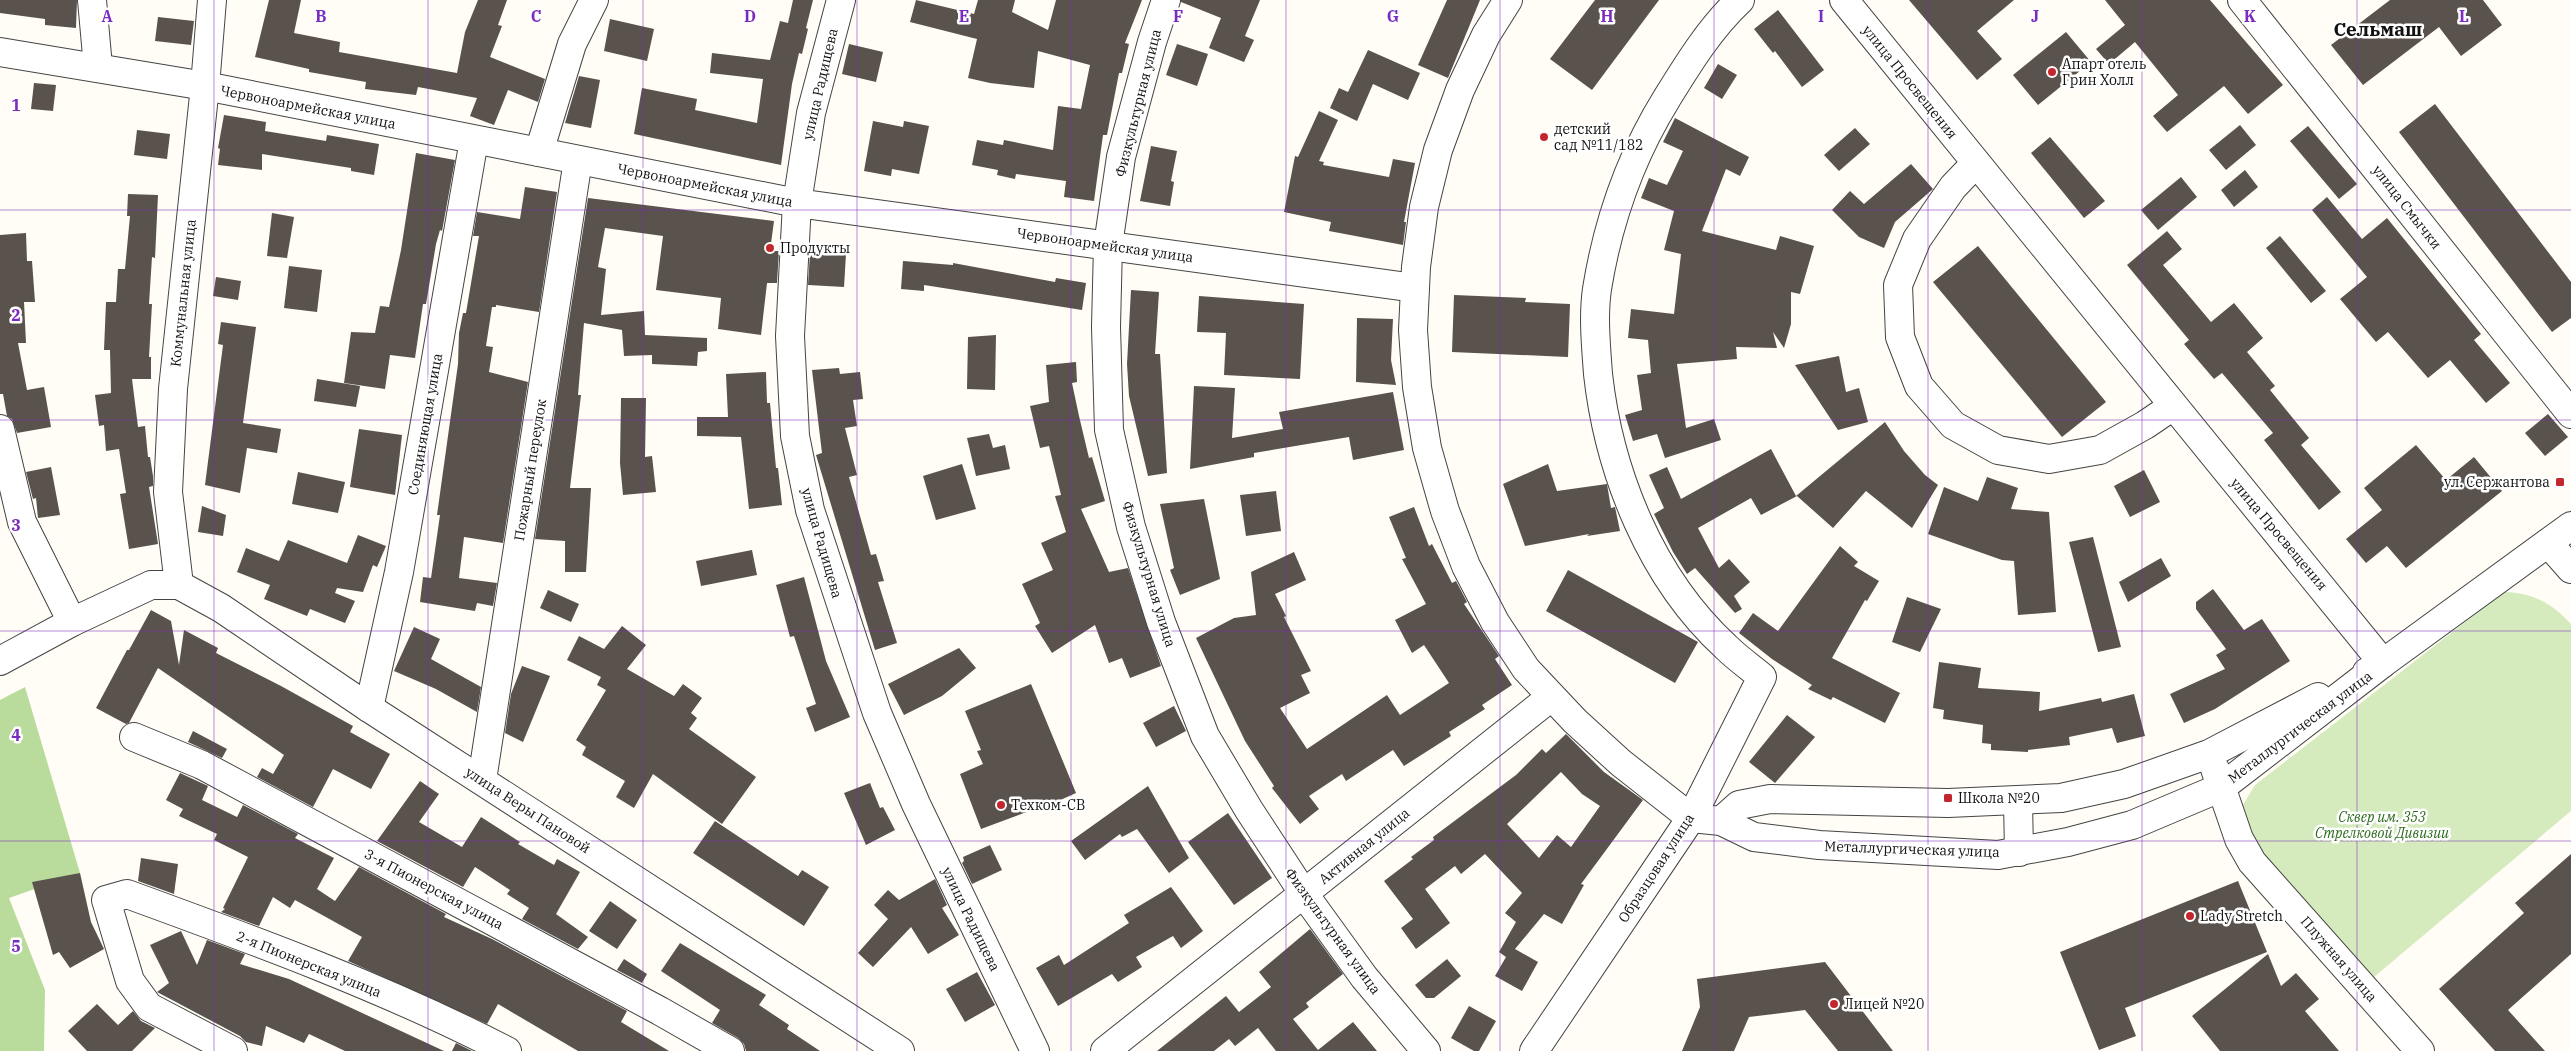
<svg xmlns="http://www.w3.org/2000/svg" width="2571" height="1051" font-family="'IBM Plex Serif',serif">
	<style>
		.green { fill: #d5ebbd }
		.forest { fill: #b9dc9c }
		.building { fill: #5a524d; fill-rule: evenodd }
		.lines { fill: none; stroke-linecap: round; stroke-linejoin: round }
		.minor-casing { stroke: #444; stroke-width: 30 }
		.minor { stroke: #fff; stroke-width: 28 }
		.grid { fill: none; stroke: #7b2cbf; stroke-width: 1; stroke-opacity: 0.55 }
		.poi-dot { fill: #c4262e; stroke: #fff; stroke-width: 2 }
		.labels { text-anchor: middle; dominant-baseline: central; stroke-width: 5; stroke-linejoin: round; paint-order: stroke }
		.poi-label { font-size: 14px; fill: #111; stroke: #fff; text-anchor: start }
		.street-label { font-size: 14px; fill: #111; stroke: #fff }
		.park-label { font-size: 14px; font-style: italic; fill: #2f6b1f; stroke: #fff }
		.district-label { font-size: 19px; font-weight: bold; fill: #111; stroke: #fff }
		.grid-label { font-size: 16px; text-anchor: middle; font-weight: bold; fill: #7b2cbf; stroke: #fff; stroke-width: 5; stroke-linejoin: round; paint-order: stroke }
	</style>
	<rect width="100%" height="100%" fill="#fffdf5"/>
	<path class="green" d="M2504,592C2533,593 2552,603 2571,624V811L2374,977L2368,979L2251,849L2241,817L2243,805L2255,785Z"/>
	<polygon class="forest" points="25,687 80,873 9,898 45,990 44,1051 0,1051 0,700"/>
	<g class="building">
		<polygon points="0,0 77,0 76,28 45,25 45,19 0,13"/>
		<polygon points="269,0 301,0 294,33 340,42 339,52 457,73 465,32 478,0 507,0 498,25 502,26 490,57 545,79 538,102 508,90 494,125 470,116 477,98 418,87 416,95 365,89 366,82 309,72 309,69 255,57"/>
		<polygon points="793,0 813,0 806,28 808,29 802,54 799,53 792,84 781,165 634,134 642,88 697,99 695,110 757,123 763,79 710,73 712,53 770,60 780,21 788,23"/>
		<polygon points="916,0 974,14 978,0 1015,0 1012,12 1048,30 1056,0 1142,0 1125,43 1129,44 1122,73 1119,73 1107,135 1103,135 1094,201 1064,197 1066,181 1016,174 1015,179 997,175 998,170 972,165 977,140 1003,145 1004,140 1053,150 1058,106 1081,109 1090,65 1038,51 1034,88 990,83 968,78 977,39 910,22"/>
		<polygon points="1181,0 1260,0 1245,36 1254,40 1244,62 1209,48 1221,18 1181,2"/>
		<polygon points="1447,0 1480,0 1448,78 1418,65"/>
		<polygon points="1595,0 1659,0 1592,90 1550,59"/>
		<polygon points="1909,0 2014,0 1977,31 2002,59 1977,80"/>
		<polygon points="2105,0 2210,0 2283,85 2248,114 2224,86 2167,132 2153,116 2178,95 2135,42 2109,64 2096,49 2125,25"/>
		<polygon points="2390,0 2483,0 2502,25 2461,56 2439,27 2363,85 2331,45"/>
		<polygon points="1778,10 1824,70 1802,87 1775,51 1773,53 1754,29"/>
		<polygon points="158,17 194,21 191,45 155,41"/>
		<polygon points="610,19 654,29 647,61 604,51"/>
		<polygon points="2066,32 2091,62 2038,105 2013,75"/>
		<polygon points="849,44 883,52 876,82 842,74"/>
		<polygon points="1177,44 1208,54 1197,86 1166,75"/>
		<polygon points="1368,50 1420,73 1408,100 1373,84 1357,121 1330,108 1339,88 1348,92"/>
		<polygon points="1718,64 1737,75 1722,99 1704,88"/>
		<polygon points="579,76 600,80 591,128 565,123"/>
		<polygon points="34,83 56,85 53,111 31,109"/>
		<polygon points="2435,104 2571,282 2571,318 2552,332 2399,132"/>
		<polygon points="1319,111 1338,120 1319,161 1324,162 1323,165 1389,177 1393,159 1415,163 1404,222 1406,222 1403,245 1329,231 1331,222 1284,212 1295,156 1298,157"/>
		<polygon points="224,115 266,122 265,131 326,141 327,135 379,144 374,175 351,171 351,168 262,154 262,170 218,165 220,149 218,148"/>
		<polygon points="1675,118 1749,157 1740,176 1726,169 1702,231 1776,250 1780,236 1814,246 1800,294 1791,292 1791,324 1784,348 1773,332 1777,348 1736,347 1737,359 1677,364 1686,428 1714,419 1721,440 1665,458 1657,434 1633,441 1625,415 1642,410 1637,375 1651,373 1648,340 1628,338 1631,309 1674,314 1681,254 1664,250 1674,211 1641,198 1649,178 1667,185 1683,151 1663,142"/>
		<polygon points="873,121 903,127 904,121 929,126 919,174 892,169 891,176 864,171"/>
		<polygon points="2240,125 2256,145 2226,170 2209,150"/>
		<polygon points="2308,126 2357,184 2339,199 2290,141"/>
		<polygon points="1855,128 1870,144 1839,171 1824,155"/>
		<polygon points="137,130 170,134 167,159 134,155"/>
		<polygon points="2050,137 2105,201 2084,218 2031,153"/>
		<polygon points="1151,146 1177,151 1171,181 1174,182 1170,206 1140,201"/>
		<polygon points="416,153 455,160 442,231 440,230 436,244 426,304 423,304 415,358 390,355 385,389 344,383 351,332 375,333 380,306 389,307 401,250"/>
		<polygon points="1911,164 1933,189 1895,222 1884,248 1859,237 1832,210 1850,191 1864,204"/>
		<polygon points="2245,170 2258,187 2234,207 2221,190"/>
		<polygon points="2181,177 2197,197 2158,230 2141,210"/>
		<polygon points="525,187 557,192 539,312 496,305 496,307 492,307 486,346 493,347 489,372 528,382 503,543 464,537 459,578 497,583 493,606 477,603 475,611 420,602 423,577 431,578 440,515 437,515 458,364 459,333 463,313 466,313 479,236 473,236 477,212 520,219"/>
		<polygon points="128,194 158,195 155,258 152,257 149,304 152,304 149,357 151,357 151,379 132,379 138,427 145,426 148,457 150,457 153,476 153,486 149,487 158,544 129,549 120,494 126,493 119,449 106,451 104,425 99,426 95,395 111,393 110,350 104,350 106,302 116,302 118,269 125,269 130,216 127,216"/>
		<polygon points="2327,197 2362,239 2387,218 2481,334 2474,340 2510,383 2486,403 2450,360 2428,378 2388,332 2376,342 2340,299 2367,277 2312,210"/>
		<polygon points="588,198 774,221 770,251 779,251 777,283 767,283 761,335 718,329 721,298 656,290 663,236 605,228 598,267 606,269 601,315 644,311 645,335 707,338 707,351 698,352 697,366 652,364 652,355 624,356 622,330 584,323 578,395 581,395 570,488 591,488 586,572 565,572 565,541 535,539"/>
		<polygon points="272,213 294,217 287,258 267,256"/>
		<polygon points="2167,231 2182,249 2163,265 2211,322 2234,303 2263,338 2247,352 2275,386 2270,390 2309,438 2301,445 2341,492 2319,510 2264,440 2273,433 2222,373 2214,379 2184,344 2189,340 2127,265"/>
		<polygon points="26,233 27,261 32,261 35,302 24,302 26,343 18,343 27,390 44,387 51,427 17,433 12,419 7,416 3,394 0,394 0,235"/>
		<polygon points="2280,236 2326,291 2311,303 2266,248"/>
		<polygon points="1978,246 2106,402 2062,437 1933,282"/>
		<polygon points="810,253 846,254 844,287 808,285"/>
		<polygon points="903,261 953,265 953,263 1055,282 1056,278 1086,283 1082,310 924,285 924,291 901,289"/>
		<polygon points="289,266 322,270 317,312 284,308"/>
		<polygon points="216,277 241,281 238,300 213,296"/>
		<polygon points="1131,290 1159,292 1155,354 1160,354 1167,473 1148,476 1129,396 1127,364"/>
		<polygon points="1454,295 1526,298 1525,302 1570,304 1568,357 1452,352"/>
		<polygon points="1199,296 1304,304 1300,379 1224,375 1226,333 1197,332"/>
		<polygon points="1357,318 1393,319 1391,360 1396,385 1356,382"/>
		<polygon points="221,322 256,327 243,423 281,429 277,453 247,448 240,493 205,485 223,345 218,344"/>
		<polygon points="996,335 995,390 967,389 968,337"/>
		<polygon points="1839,356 1846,392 1859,388 1868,422 1838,430 1795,365"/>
		<polygon points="1076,362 1077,382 1072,383 1079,416 1089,458 1092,457 1105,501 1081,509 1109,572 1128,568 1161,666 1130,678 1122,658 1109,663 1095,625 1052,653 1035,626 1040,623 1022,584 1053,570 1041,543 1066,532 1055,496 1061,495 1049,446 1040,448 1030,406 1049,402 1046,365"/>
		<polygon points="839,368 840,374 860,372 863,399 853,400 857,426 845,428 857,475 849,477 871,555 876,554 884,581 878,582 897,643 875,650 816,455 822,453 812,370"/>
		<polygon points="766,372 767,403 770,403 776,468 778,468 782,505 749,509 741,437 697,436 697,417 728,417 726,374"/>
		<polygon points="317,379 360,386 356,407 314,401"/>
		<polygon points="1194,386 1235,388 1232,438 1283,429 1279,412 1393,392 1404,450 1353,460 1349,437 1254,453 1254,457 1190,469"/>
		<polygon points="621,398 646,398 645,457 652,456 656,492 623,495 620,463"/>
		<polygon points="2548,414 2568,437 2545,456 2525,433"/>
		<polygon points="1885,422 1904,451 1925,475 1938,485 1912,528 1866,491 1833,528 1797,496 1761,515 1751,498 1698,528 1719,568 1729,559 1750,582 1734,596 1742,609 1735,613 1695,568 1687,574 1673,552 1654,514 1664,508 1649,475 1667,467 1681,499 1771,449 1796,496"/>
		<polygon points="359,429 402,435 395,495 350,487"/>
		<polygon points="989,434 993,448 1005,445 1010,469 976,476 967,438"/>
		<polygon points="2416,445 2446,480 2474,457 2502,491 2406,568 2387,546 2366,563 2346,539 2382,510 2364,488"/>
		<polygon points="962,464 976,509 936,520 923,476"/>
		<polygon points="1548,464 1557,491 1607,484 1611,508 1615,507 1620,531 1587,536 1589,534 1525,546 1503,484"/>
		<polygon points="51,467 60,515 38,518 36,498 33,499 26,472"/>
		<polygon points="2144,470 2160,502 2130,517 2114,486"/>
		<polygon points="298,472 345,482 338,513 292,504"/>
		<polygon points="1987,477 2018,488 2011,509 2049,512 2056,612 2018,615 2014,561 2002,560 1928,534 1944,487 1978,501"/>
		<polygon points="1276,491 1281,531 1246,536 1240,495"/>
		<polygon points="1204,499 1220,579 1180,595 1170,570 1174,568 1160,504"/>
		<polygon points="202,506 226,515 223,536 198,532"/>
		<polygon points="1414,507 1429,546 1432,544 1452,583 1456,581 1467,602 1464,604 1499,656 1495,659 1512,685 1482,705 1485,709 1449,732 1451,736 1404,766 1393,750 1346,781 1342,774 1309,796 1319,809 1300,824 1272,788 1274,786 1245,741 1196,638 1234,618 1256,615 1251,572 1294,552 1306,580 1275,594 1286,616 1284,617 1311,671 1301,675 1310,693 1280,708 1307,749 1387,695 1400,715 1449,683 1424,645 1412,653 1395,620 1426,604 1402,559 1406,558 1389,517"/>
		<polygon points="358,535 386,546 377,567 373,565 363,592 337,588 335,593 355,601 345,623 310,609 307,616 264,599 270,585 237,572 246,548 279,561 288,540 347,563"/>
		<polygon points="2093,537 2121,647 2098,652 2069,542"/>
		<polygon points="1840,546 1858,562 1854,566 1879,581 1867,601 1865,600 1832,658 1900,693 1885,723 1833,697 1831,700 1808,689 1812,685 1772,659 1739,633 1753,613 1778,631"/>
		<polygon points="752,550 757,575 701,586 696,561"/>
		<polygon points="2161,558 2171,576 2128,602 2119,582"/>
		<polygon points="1568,570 1698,642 1675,683 1546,611"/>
		<polygon points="804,577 826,661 850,717 815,732 806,708 816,704 794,636 790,637 776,585"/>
		<polygon points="2213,589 2244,630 2262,619 2290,661 2215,709 2184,723 2170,694 2225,669 2216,655 2226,649 2196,609 2196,602"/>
		<polygon points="548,590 579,604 571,622 540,608"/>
		<polygon points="1907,597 1941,609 1920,652 1892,642"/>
		<polygon points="151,610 171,621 179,665 184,630 218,648 216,653 281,686 353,726 350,732 390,754 371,789 333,769 313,807 257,777 262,768 273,774 284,755 158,668 129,723 126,724 96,708 127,650 129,650"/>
		<polygon points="622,626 646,645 627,669 674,696 683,684 702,698 691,713 697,718 689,729 756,777 722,824 653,774 634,808 616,797 625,781 582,755 586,747 576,740 606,690 597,685 601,677 567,660 579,636 604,649"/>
		<polygon points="414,627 440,639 431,659 481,687 477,712 436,689 394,671"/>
		<polygon points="959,648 976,668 942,696 904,715 888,684"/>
		<polygon points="1939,662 1981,668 1978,688 2040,692 2039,711 2101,698 2102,702 2134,694 2145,736 2117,743 2112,728 2069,737 2070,745 2028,750 2028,752 1991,750 1991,744 1982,743 1983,725 1943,719 1944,710 1933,708"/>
		<polygon points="522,666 550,676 523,742 505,733 511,694"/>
		<polygon points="1031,684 1076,793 1038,810 1037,808 981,829 960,774 983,764 977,751 981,750 965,711"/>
		<polygon points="1174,706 1186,731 1156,747 1143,723"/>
		<polygon points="1787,715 1815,737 1775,783 1749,762"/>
		<polygon points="193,731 227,749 222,758 188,742"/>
		<path d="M1566,734L1604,772L1643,800L1581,884L1584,885L1562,924L1544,914L1515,949L1538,962L1522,991L1495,976L1506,957L1499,952L1516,922L1505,913L1522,893L1485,854L1461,874L1455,866L1425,889L1450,923L1416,949L1401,928L1413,919L1384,881L1413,859L1411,857L1434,840L1433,837L1516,775L1542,749L1546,753ZM1561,772L1582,794L1600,806L1571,847L1557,835L1539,858L1507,824Z"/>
		<polygon points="180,773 208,786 202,800 237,817 243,805 298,834 295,838 334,858 317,889 335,901 359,867 446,914 444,917 492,939 627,1011 621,1022 669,1051 578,1051 498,1004 487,1024 348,961 362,937 295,900 290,908 273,897 259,926 221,912 225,909 223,908 248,857 214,840 217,834 179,816 183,809 166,800"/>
		<polygon points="420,781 439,794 419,822 462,847 481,817 520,842 518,844 554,865 557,859 580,872 556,914 588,937 578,949 522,919 529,908 507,894 510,890 475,867 463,887 377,841"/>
		<polygon points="870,783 880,808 883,807 895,830 866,845 844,793"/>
		<polygon points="1148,786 1189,858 1169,873 1137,829 1122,837 1120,834 1085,860 1071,841"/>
		<polygon points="1228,813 1272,878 1234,905 1188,842"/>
		<polygon points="715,821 798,876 802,870 829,887 804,926 693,853"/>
		<polygon points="990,845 1002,870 972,884 962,863 964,861 963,857"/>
		<polygon points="2571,854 2571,954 2508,1010 2545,1051 2495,1051 2439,989 2524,913 2515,903"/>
		<polygon points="141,858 178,864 174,894 138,881"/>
		<polygon points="80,873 91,922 104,949 70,968 59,952 53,955 32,882"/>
		<polygon points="935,879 947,905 942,908 959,935 928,954 911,927 873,967 858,953 888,919 874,905 888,890 899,900"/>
		<polygon points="2238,881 2267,952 2125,1008 2136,1036 2099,1050 2060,952"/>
		<polygon points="1171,887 1203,931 1181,948 1173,936 1136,957 1142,967 1118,982 1112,974 1058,1006 1036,968 1059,955 1064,965 1129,923 1124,915"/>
		<polygon points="610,901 637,920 617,949 589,931"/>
		<polygon points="1310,929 1343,974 1306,1003 1309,1007 1293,1019 1318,1050 1353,1022 1377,1051 1276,1051 1258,1028 1235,1046 1229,1039 1214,1051 1157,1051 1226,996 1239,1012 1271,987 1259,972"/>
		<polygon points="181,931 197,965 207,940 245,954 240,964 289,979 444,1051 345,1051 309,1034 304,1043 266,1026 262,1046 246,1042 240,1036 157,992 169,983 150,945"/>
		<polygon points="680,943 766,995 759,1005 789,1025 787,1029 820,1051 746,1051 744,1044 738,1038 712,1023 720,1010 661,971"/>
		<polygon points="2268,954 2281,986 2296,973 2319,999 2305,1011 2339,1051 2220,1051 2192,1016"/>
		<polygon points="624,959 647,974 642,983 617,970"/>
		<polygon points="1447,959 1461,976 1434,998 1426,998 1415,985"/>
		<polygon points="1825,962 1893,1051 1838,1051 1805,1010 1749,1017 1734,1051 1682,1051 1700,1007 1697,979"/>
		<polygon points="977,972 995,1005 965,1022 946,989"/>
		<polygon points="97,1004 118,1025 133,1011 141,1021 155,1028 132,1051 87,1051 68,1031"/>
		<polygon points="1469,1006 1496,1021 1479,1051 1474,1051 1451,1038"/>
		<polygon points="456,1043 472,1051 452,1051"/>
	</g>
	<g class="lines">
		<g class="minor-casing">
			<g id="minor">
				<polyline points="92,0 98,67"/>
				<polyline points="841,0 811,113 797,203 790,336 795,436 810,510 877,713 916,804 1035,1051"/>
				<polyline points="1166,0 1152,42 1121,157 1108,245 1106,327 1109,430 1131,527 1161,622 1205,736 1249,810 1304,894 1364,977 1426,1051"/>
				<polyline points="1508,0 1486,35 1460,90 1438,150 1424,207 1416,267 1413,330 1417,387 1427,448 1445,511 1466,566 1495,622 1526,669 1575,721 1621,763 1691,818 1721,821 1754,837 1819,845 1998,855 2068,842 2132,825 2222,787 2383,663 2571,526"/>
				<polyline points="1844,0 2383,663 2367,672"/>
				<polyline points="2242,0 2571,414"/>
				<polyline points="0,52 205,86 797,203 1415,288"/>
				<polyline points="539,152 572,44 594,0"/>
				<polyline points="1976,163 1953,187 1917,239 1898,285 1900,337 1919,386 1953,425 1998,450 2049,459 2100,450 2145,425 2173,406"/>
				<polyline points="0,429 22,522 72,622"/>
				<polyline points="2548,543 2571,569"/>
				<polyline points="179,585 168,492 173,389 205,86 212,0"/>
				<polyline points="0,661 72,622 151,585 179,585 221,608 369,708 900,1051"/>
				<polyline points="369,708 399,572 474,140"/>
				<polyline points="134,737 202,765 660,1011 730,1051"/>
				<polyline points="2215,769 2239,839 2252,862 2420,1051"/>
				<polyline points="482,780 578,160"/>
				<polyline points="2018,801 2019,852"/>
				<polyline points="1721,821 1739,805 1770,799 1948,803 2061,798 2124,784 2209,754 2318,697"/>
				<path d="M233,1051L149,1007L130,981L106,900L127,894C256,941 385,988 507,1051"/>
				<polyline points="1105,1051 1551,697"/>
				<path d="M1534,1051L1691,818L1762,677C1750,667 1737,658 1726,647C1651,578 1609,473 1598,374C1596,346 1593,316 1597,289C1608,221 1631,156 1667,98C1688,64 1710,28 1740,0"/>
			</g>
		</g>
		<use href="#minor" class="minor"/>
	</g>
	<path class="grid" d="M214,0V1051M428,0V1051M643,0V1051M857,0V1051M1071,0V1051M1286,0V1051M1500,0V1051M1714,0V1051M1928,0V1051M2142,0V1051M2357,0V1051M0,210H2571M0,420H2571M0,631H2571M0,841H2571"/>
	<g class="poi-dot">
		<circle cx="2052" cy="72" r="5"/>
		<circle cx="1544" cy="137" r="5"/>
		<circle cx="770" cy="248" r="5"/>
		<rect x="2555" y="477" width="10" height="10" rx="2.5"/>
		<rect x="1943" y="793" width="10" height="10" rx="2.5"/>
		<circle cx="1001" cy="805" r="5"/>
		<circle cx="2190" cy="916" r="5"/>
		<circle cx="1834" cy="1004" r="5"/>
	</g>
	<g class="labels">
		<g class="poi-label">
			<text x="2062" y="64">Апарт отель<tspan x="2062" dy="16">Грин Холл</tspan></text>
			<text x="1554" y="129">детский<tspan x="1554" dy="16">сад №11/182</tspan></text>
			<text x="780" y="248">Продукты</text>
			<text x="2550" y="482" text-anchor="end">ул. Сержантова</text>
			<text x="1958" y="798">Школа №20</text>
			<text x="1011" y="805">Техком-СВ</text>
			<text x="2200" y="916">Lady Stretch</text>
			<text x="1844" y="1004">Лицей №20</text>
		</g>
		<g class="street-label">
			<text transform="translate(1910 82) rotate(51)">улица Просвещения</text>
			<text transform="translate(820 84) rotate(-77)">улица Радищева</text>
			<text transform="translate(1138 103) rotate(-76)">Физкультурная улица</text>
			<text transform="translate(308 107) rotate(11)">Червоноармейская улица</text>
			<text transform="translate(705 185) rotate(11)">Червоноармейская улица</text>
			<text transform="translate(2407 207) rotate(52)">улица Смычки</text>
			<text transform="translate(1105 245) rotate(8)">Червоноармейская улица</text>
			<text transform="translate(183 293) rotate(-84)">Коммунальная улица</text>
			<text transform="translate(425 424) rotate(-80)">Соединяющая улица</text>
			<text transform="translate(530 470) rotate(-81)">Пожарный переулок</text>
			<text transform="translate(2279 534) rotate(50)">улица Просвещения</text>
			<text transform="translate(822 543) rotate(74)">улица Радищева</text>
			<text transform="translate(1149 574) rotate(73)">Физкультурная улица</text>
			<text transform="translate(2300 727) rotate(-37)">Металлургическая улица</text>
			<text transform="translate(528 810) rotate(33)">улица Веры Пановой</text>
			<text transform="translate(1364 846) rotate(-39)">Активная улица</text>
			<text transform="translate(1912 849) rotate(2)">Металлургическая улица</text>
			<text transform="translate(1656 868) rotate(-57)">Образцовая улица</text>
			<text transform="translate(434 889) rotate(28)">3-я Пионерская улица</text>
			<text transform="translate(971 919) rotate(64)">улица Радищева</text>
			<text transform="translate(1333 931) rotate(54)">Физкультурная улица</text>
			<text transform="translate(2339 959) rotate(49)">Плужная улица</text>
			<text transform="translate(309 964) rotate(22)">2-я Пионерская улица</text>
		</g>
		<g class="park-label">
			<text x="2382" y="817">Сквер им. 353<tspan x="2382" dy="16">Стрелковой Дивизии</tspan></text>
		</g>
		<g class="district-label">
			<text x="2378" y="29">Сельмаш</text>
		</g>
	</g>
	<g class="grid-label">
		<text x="107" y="22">A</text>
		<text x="321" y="22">B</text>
		<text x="536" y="22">C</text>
		<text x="750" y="22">D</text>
		<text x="964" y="22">E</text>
		<text x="1178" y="22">F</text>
		<text x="1393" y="22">G</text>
		<text x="1607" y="22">H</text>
		<text x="1821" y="22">I</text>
		<text x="2035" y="22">J</text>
		<text x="2250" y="22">K</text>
		<text x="2464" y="22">L</text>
		<text x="16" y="111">1</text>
		<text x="16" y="321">2</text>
		<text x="16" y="531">3</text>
		<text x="16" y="741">4</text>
		<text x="16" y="952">5</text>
	</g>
</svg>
